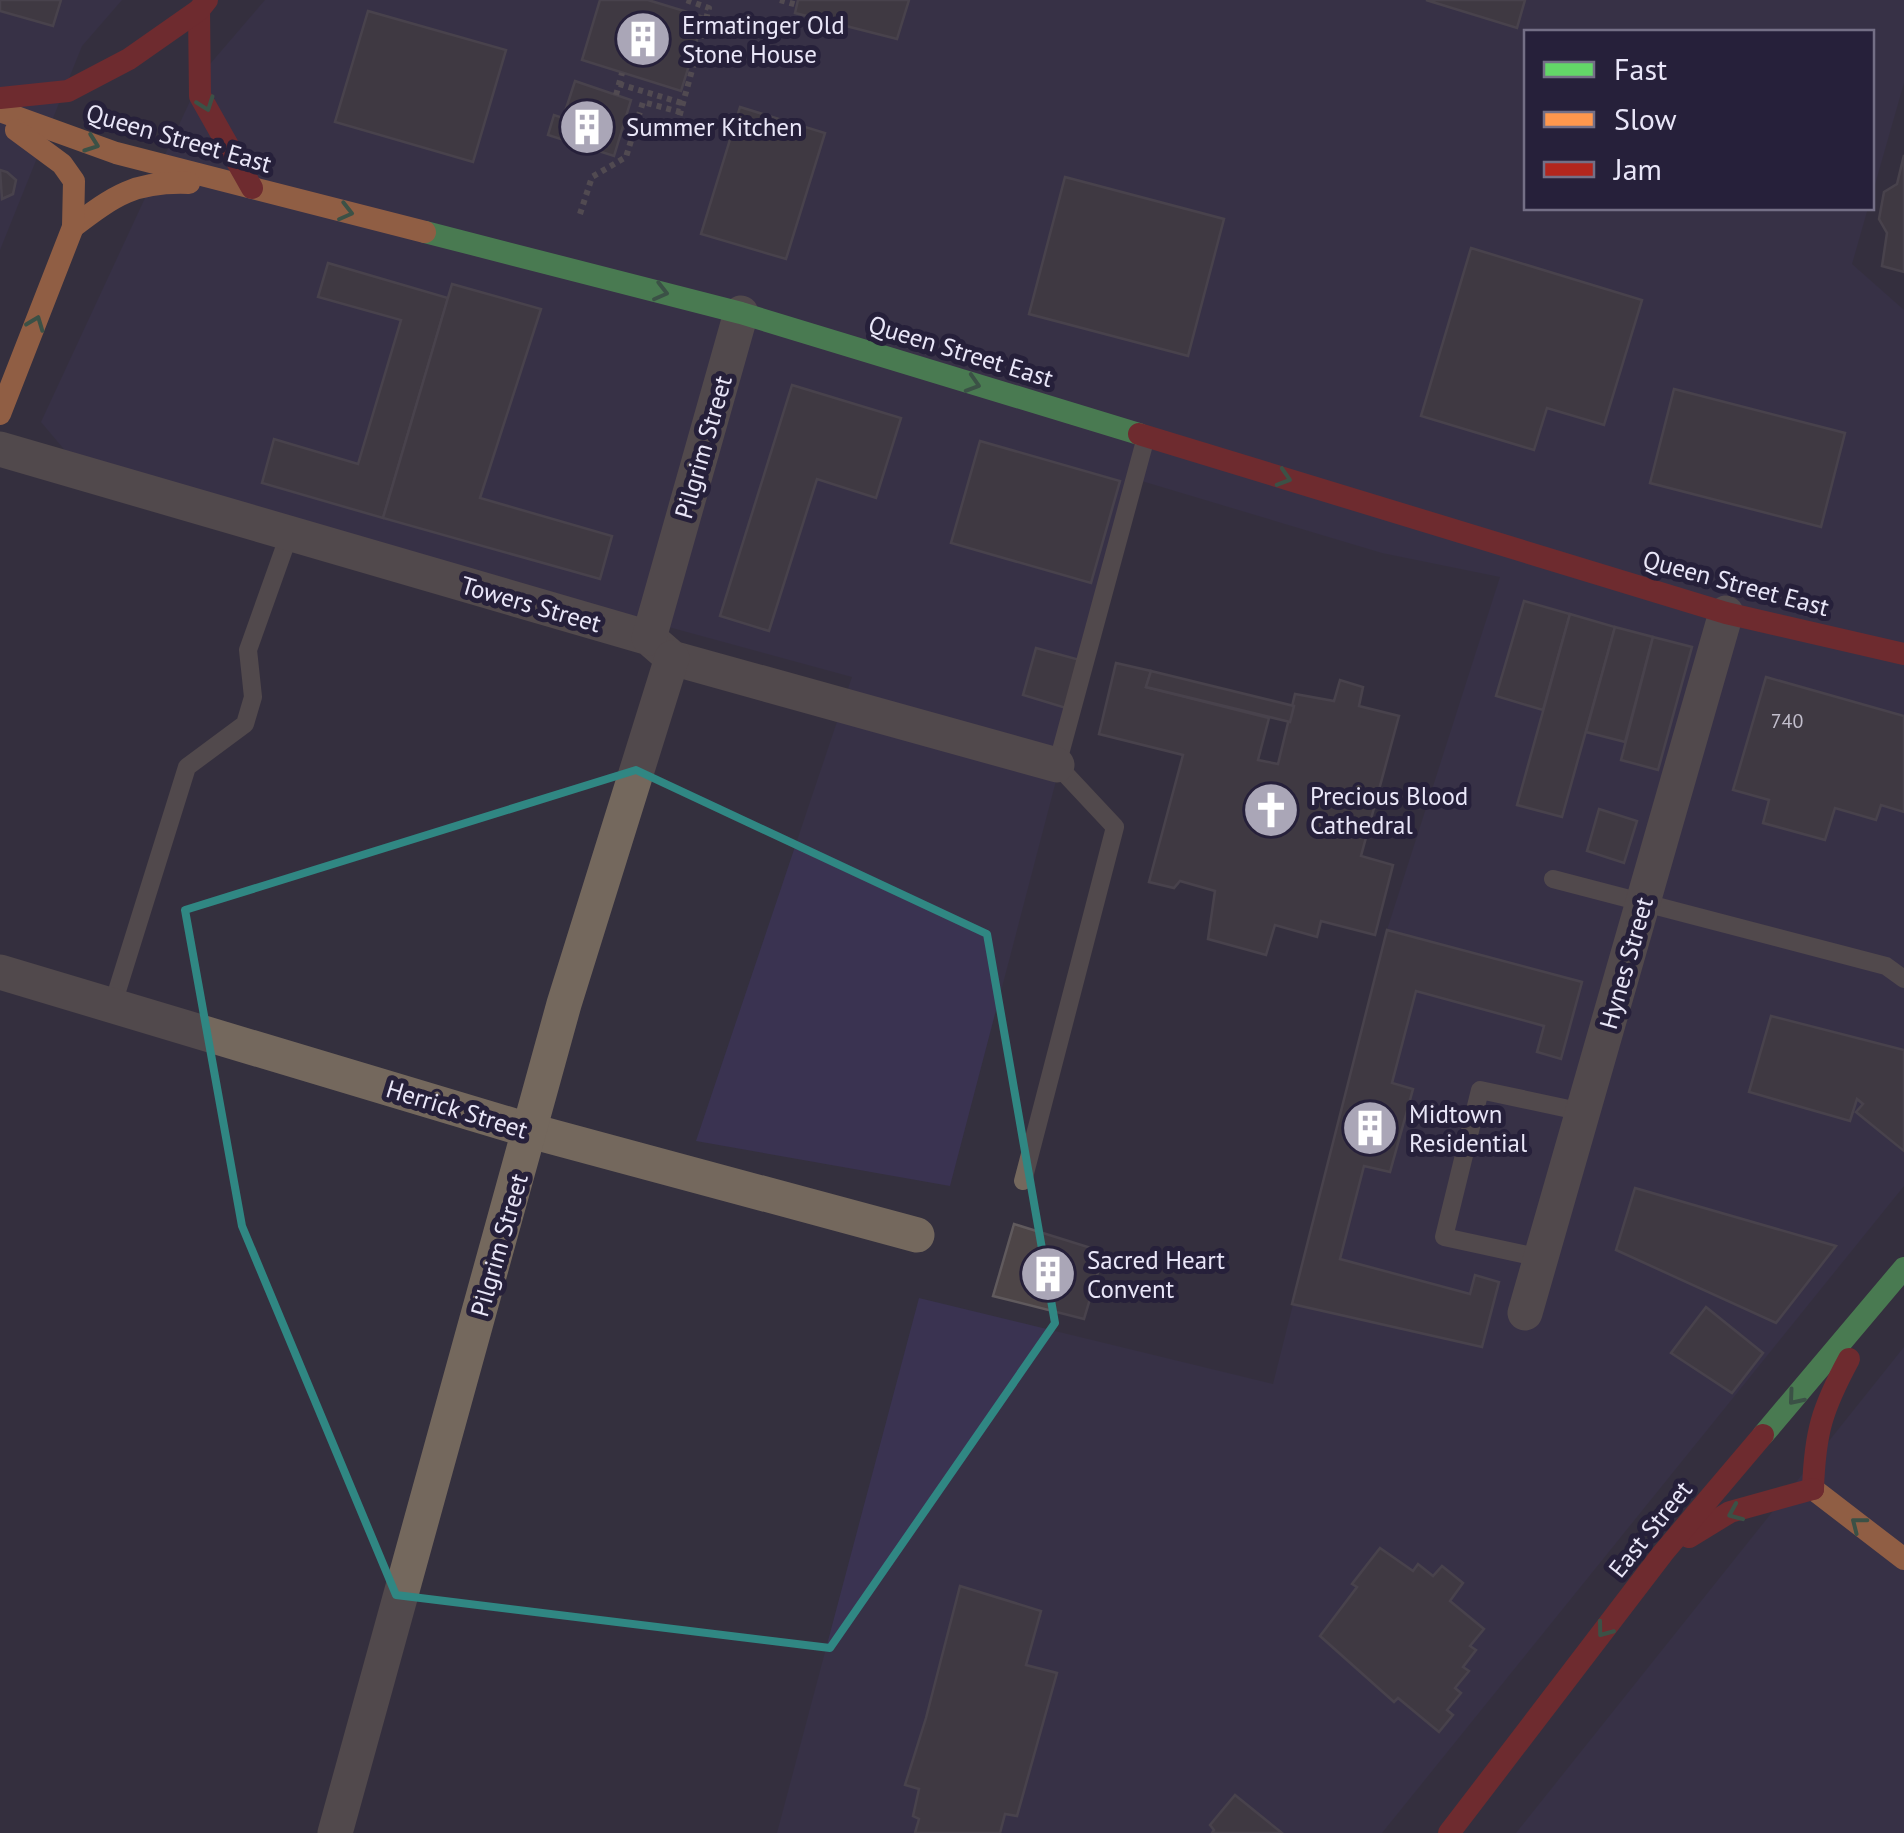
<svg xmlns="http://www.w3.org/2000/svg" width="1904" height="1833" font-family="'PT Sans',sans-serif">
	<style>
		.built { fill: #3a3351 }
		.building { fill: #4d4547; stroke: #605a5d; stroke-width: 2.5 }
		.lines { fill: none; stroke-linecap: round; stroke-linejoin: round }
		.path { stroke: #746c68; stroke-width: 6; stroke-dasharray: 5 5; stroke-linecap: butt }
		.lane { stroke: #74685d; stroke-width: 18 }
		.street { stroke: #74685d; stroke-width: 35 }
		.fast { stroke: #63d668; stroke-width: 22 }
		.slow { stroke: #ff974d; stroke-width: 22 }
		.jam { stroke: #b3261e; stroke-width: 22 }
		.oneway { stroke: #447b51 }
		.marked { fill: none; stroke: #308783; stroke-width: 8; stroke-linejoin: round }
		.labels { text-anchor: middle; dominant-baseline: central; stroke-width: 10; stroke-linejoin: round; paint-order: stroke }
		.number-label { font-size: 20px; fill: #c2becc }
		.poi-label { font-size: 25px; fill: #e9e6f8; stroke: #26203a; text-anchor: start }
		.street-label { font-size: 25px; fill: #e9e6f8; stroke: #26203a }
	</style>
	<rect width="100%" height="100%" fill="#34303e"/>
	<g class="built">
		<polygon points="0,0 122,0 82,46 0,250"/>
		<polygon points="265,0 1904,0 1904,83 1872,195 1872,32 1526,32 1526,208 1868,208 1852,264 1904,310 1904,1186 1382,1833 777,1833 919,1298 1273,1384 1387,930 1500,577 1382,553 1135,479 950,1186 696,1141 852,677 78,466 41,422 204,71"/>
		<polygon points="1904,1347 1904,1833 1516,1833"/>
	</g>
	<g class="building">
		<polygon points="0,0 61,0 53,26 0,11"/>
		<polygon points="600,0 648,0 704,17 681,91 582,60"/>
		<polygon points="798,0 909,0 897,39 795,13"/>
		<polygon points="1426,0 1525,0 1517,28"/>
		<polygon points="368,11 506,50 473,162 335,122"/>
		<polygon points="575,81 631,100 614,156 548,135 554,115 563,118"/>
		<polygon points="740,107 825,133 786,259 701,234"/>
		<polygon points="1904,155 1904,272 1882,266 1887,233 1879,219 1884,192 1897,184"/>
		<polygon points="0,170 7,172 16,180 13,194 2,199"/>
		<polygon points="1065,177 1224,219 1188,356 1029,314"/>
		<polygon points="1471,248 1642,300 1604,425 1547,408 1534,450 1421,416"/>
		<polygon points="328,263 448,298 383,518 262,483 274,439 358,464 401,320 318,297"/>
		<polygon points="452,284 541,309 480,498 612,536 600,579 383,518"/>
		<polygon points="792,385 901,418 876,498 817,479 769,631 720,616"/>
		<polygon points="1674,389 1845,433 1821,527 1650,483"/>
		<polygon points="980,441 1120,481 1091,583 951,543"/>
		<polygon points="1524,601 1570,614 1543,710 1496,696"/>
		<polygon points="1570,614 1615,627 1562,817 1517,805"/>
		<polygon points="1615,627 1653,637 1625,742 1586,732"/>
		<polygon points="1653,637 1692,647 1658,770 1621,760"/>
		<polygon points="1036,648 1080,660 1066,708 1023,695"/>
		<polygon points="1116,663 1151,671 1146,687 1269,718 1258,760 1278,764 1295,694 1334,701 1340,680 1363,687 1359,706 1399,716 1361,856 1393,865 1375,935 1321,921 1317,937 1275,925 1266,955 1208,939 1215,891 1180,881 1174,888 1149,882 1183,755 1099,734"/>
		<polygon points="1151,671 1294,706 1290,722 1146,687"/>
		<polygon points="1766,677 1904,716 1904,812 1881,805 1876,820 1835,808 1825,840 1763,823 1769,800 1733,790"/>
		<polygon points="1599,809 1637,821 1624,863 1587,851"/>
		<polygon points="1387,930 1582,982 1561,1059 1537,1052 1544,1026 1416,991 1392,1083 1413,1089 1390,1172 1364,1166 1340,1259 1470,1294 1475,1275 1499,1282 1482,1347 1292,1304"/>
		<polygon points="1771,1016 1904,1050 1904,1151 1856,1112 1863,1104 1857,1099 1850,1121 1749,1092"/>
		<polygon points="1635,1188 1836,1246 1776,1323 1616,1250"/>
		<polygon points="1014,1224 1104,1252 1084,1319 993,1296"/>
		<polygon points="1706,1307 1763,1353 1732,1393 1671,1353"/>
		<polygon points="1380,1548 1413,1571 1418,1564 1433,1576 1442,1566 1463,1583 1450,1601 1484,1629 1470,1646 1476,1650 1463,1667 1469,1671 1455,1688 1461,1693 1447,1710 1453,1715 1439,1732 1398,1698 1394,1702 1320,1636 1357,1587 1352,1584"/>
		<polygon points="960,1586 1041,1611 1026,1665 1057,1673 1017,1816 1005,1814 1000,1833 915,1833 919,1819 913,1816 919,1789 905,1785 926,1718"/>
		<polygon points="1235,1795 1282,1833 1212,1833 1214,1830 1210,1825"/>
	</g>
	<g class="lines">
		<g class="path">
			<polyline points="780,0 797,5"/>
			<polyline points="619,84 682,103"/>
			<polyline points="616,95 622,73"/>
			<polyline points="677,125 709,8 686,0"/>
			<polyline points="580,214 592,177 626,157 643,102 680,112"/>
		</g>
		<g class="lane">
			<polyline points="1553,879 1886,966 1904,979"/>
			<polyline points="112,1007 187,767 245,724 253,697 248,650 289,535"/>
			<polyline points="1023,1181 1115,827 1057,765 1146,437"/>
			<polyline points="1541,1258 1444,1237 1480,1090 1583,1112"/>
		</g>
		<g class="street">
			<polyline points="0,449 649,638 672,658 1057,765"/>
			<polyline points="649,638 741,313"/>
			<polyline points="0,972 531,1131 917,1235"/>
			<polyline points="1525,1313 1726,613"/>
			<polyline points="335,1833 564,1004 672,658"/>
		</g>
		<g class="fast">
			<polyline points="425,232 741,313 1139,434"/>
			<polyline points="1763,1435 1904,1268"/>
		</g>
		<g class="slow">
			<polyline points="0,111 116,153 425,232"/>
			<path d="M73,227C115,195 135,181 189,183"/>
			<polyline points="0,414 73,227 74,181 62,164 16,130"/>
			<polyline points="1813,1489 1904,1559"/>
		</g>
		<g class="jam">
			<polyline points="199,10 200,96 252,188"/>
			<polyline points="0,98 68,91 129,59 199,10 207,0"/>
			<polyline points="1139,434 1726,613 1904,654"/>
			<path d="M1813,1489C1815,1432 1822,1409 1849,1359"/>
			<polyline points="1689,1537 1730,1512 1813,1489"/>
			<polyline points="1449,1833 1663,1553 1763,1435"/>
		</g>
	</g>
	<defs><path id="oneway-chevron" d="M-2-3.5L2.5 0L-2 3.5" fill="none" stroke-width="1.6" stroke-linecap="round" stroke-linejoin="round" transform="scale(2.5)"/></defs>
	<g class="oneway">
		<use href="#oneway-chevron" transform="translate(206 104) rotate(70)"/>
		<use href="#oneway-chevron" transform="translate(92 144) rotate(20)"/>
		<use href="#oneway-chevron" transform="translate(346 212) rotate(14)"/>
		<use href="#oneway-chevron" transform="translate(661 292) rotate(14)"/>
		<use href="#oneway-chevron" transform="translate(36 323) rotate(-69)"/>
		<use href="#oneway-chevron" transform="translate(973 384) rotate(17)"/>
		<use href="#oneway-chevron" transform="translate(1284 478) rotate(17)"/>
		<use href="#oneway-chevron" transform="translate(1795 1398) rotate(130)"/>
		<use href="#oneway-chevron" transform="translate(1735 1513) rotate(157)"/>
		<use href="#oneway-chevron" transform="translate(1858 1524) rotate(-142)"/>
		<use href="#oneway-chevron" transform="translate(1604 1630) rotate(127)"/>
	</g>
	<path d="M0 0H1904V1833H0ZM636,770L987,934L1055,1323L830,1648L396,1595L242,1226L185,910Z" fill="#34303e" fill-opacity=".55" fill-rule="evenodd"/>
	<path class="marked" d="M636,770L987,934L1055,1323L830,1648L396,1595L242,1226L185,910Z"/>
	<defs>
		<g id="building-disc" transform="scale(2.875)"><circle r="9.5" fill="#aaa6b7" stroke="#26203a"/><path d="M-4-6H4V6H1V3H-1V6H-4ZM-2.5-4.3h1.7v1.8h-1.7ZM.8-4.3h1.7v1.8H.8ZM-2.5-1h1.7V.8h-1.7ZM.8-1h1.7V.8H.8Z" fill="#fff"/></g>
		<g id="church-disc" transform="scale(2.875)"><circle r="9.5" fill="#aaa6b7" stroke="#26203a"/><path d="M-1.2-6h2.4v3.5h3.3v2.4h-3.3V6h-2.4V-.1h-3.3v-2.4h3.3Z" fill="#fff"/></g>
	</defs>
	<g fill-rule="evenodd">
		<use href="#building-disc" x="643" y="39"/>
		<use href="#building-disc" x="587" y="127"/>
		<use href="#church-disc" x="1271" y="810"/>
		<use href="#building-disc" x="1370" y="1128"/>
		<use href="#building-disc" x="1048" y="1274"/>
	</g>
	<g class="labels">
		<g class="number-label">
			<text x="1787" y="721">740</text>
		</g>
		<g class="poi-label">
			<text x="682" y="25">Ermatinger Old<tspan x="682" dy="29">Stone House</tspan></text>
			<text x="626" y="127">Summer Kitchen</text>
			<text x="1310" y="796">Precious Blood<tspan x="1310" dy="29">Cathedral</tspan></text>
			<text x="1409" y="1114">Midtown<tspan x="1409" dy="29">Residential</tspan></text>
			<text x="1087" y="1260">Sacred Heart<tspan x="1087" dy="29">Convent</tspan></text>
		</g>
		<g class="street-label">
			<text transform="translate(179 138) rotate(16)">Queen Street East</text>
			<text transform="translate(961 351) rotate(17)">Queen Street East</text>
			<text transform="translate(703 447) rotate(-74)">Pilgrim Street</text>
			<text transform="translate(1736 583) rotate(15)">Queen Street East</text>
			<text transform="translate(531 604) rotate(16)">Towers Street</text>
			<text transform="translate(1626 963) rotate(-74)">Hynes Street</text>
			<text transform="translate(457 1109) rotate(17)">Herrick Street</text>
			<text transform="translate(499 1245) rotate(-74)">Pilgrim Street</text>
			<text transform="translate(1650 1529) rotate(-51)">East Street</text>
		</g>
	</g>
	<rect x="1524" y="30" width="350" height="180" fill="#26203a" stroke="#746f86" stroke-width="2.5"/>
	<rect x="1544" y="62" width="50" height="15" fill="#63d668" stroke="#746f86" stroke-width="2.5"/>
	<text x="1614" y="80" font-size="30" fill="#e9e6f8">Fast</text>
	<rect x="1544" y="112" width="50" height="15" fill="#ff974d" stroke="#746f86" stroke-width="2.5"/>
	<text x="1614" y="130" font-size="30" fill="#e9e6f8">Slow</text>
	<rect x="1544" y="162" width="50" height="15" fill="#b3261e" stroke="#746f86" stroke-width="2.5"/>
	<text x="1614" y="180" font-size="30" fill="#e9e6f8">Jam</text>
</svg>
